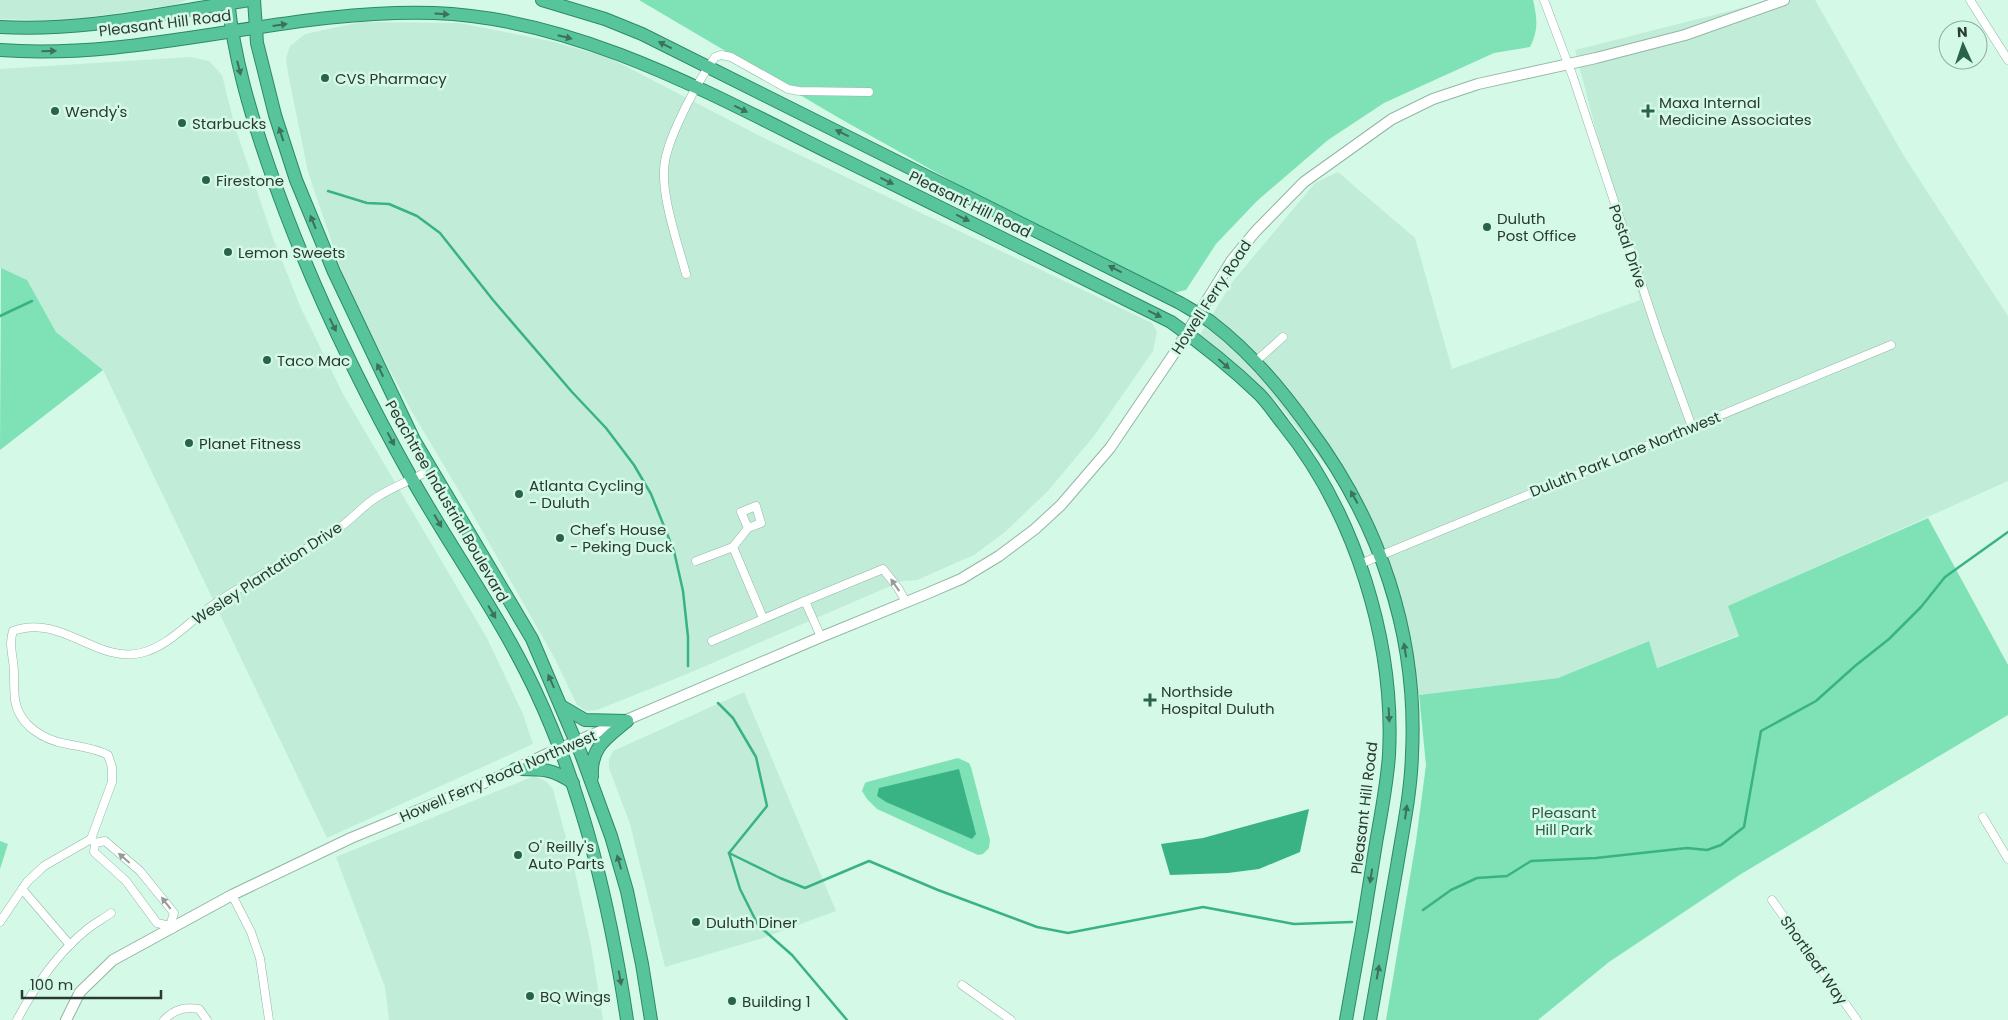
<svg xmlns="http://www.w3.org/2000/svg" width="2008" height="1020" font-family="Poppins,sans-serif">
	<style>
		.built { fill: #c1edd8 }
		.green { fill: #7fe1b6 }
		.water { fill: #3ab384 }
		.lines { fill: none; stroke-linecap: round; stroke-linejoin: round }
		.stream { stroke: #3ab384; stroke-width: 2.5 }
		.minor-casing { stroke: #92b6a4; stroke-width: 9 }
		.tertiary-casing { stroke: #92b6a4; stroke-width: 12 }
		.trunk-casing { stroke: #2c8a67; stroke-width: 14 }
		.minor { stroke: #fff; stroke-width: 8 }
		.tertiary { stroke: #fff; stroke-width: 10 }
		.trunk { stroke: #57c49c; stroke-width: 12 }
		.oneway { fill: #3c715c }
		.oneway2 { fill: #949c98 }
		.poi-dot { fill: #2a634b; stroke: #d4fae7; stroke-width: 2 }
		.labels { text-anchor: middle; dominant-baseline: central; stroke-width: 5; stroke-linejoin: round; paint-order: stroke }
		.street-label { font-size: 15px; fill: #2a3932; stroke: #d4fae7 }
		.poi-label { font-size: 15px; fill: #2a3932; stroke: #d4fae7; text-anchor: start }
		.park-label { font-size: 15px; fill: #2b5b46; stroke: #d4fae7 }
	</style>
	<rect width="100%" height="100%" fill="#d4fae7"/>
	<g class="built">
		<polygon points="0,0 187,0 174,5 65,21 0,19"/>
		<polygon points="1773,0 1815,0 1904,156 2008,316 2008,481 1729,606 1739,635 1656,668 1648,641 1558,678 1419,695 1399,642 1373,551 1333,475 1277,402 1199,336 1233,281 1315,183 1338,172 1415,238 1452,369 1640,300 1575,50"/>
		<polygon points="361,22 460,23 550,41 608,57 758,135 1152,323 1157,332 1153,351 1094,436 1048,491 1004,533 974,555 917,580 902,581 680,677 597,710 586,711 577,705 555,659 468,506 412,412 349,293 308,172 288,73 286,58 290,46 305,34"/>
		<polygon points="190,57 209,61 222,75 236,130 274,241 301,308 343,394 487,638 523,714 533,744 327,838 103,370 56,332 27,280 0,268 0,69"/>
		<polygon points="744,692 836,911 760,939 665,967 630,824 609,768 609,760 613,751"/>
		<polygon points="534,776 546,781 553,789 575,872 591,945 603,1020 389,1020 385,987 336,857"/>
	</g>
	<g class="green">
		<path d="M639,0H1533C1537,17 1539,30 1530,47L1494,53L1384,103L1328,140L1257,201L1216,244L1186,290L1173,293L998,207L839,118Z"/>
		<polygon points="1,268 27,280 56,332 103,370 0,450"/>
		<polygon points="1928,518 2008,665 2008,715 1741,874 1609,962 1538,1020 1386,1020 1416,841 1426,765 1419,695 1558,678 1649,641 1657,668 1739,636 1728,606"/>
		<polygon points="958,758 969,763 971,767 990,840 989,848 983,854 978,855 877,809 867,799 862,791 865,783 867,782"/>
		<polygon points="0,841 8,844 0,869"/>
	</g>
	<g class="water">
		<polygon points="959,769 976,834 972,839 886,802 877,796 879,788"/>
		<polygon points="1309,809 1300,852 1259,869 1228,873 1170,875 1161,844 1203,838"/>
	</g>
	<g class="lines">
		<g class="stream">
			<polyline points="328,191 367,203 389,204 417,216 440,233 493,300 572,392 606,428 634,465 651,494 674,551 683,591 688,637 688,666"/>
			<polyline points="0,316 32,301"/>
			<polyline points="718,703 733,718 756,757 767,806 729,853"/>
			<polyline points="729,853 780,878 805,888 869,861 938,890 1037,927 1068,933 1203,907 1294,924 1352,922"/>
			<polyline points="729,853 740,889 758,925 792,955 847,1020"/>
			<polyline points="1423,910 1451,890 1477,878 1507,876 1531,861 1596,858 1687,848 1707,850 1721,845 1744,827 1761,731 1816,701 1855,666 1889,639 1921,607 1945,577 2008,532"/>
		</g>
		<g class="minor-casing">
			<g id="minor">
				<polyline points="1544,0 1573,77 1658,334 1692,427"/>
				<polyline points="1970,0 2008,60"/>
				<path d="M686,274C678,244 659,191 665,161C670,133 698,81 715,57L721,55L731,57L788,89L799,91L869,92"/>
				<polyline points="1255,362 1283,337"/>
				<polyline points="733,547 748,528 761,523 756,506 741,512 748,528"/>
				<polyline points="696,561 733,547 763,618"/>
				<polyline points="1360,564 1891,345"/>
				<polyline points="805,601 883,569 898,588 906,602"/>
				<polyline points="712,641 805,601 821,637"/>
				<polyline points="1983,817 2008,859"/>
				<polyline points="95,843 105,841 140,871 174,913 170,926"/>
				<polyline points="22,889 70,945"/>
				<polyline points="232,895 251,932 260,958 269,1020"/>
				<polyline points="1772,900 1857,1020"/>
				<polyline points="0,922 27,882 44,866 91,839"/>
				<path d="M172,929L170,926L157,923L126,881L94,852L95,843L91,839L112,782V767L108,755C94,748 82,747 67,744C43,740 19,725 15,700C14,691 14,681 14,673C14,658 8,645 13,631C61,613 97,664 141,653C170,646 191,619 216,603C255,577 297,556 336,530C351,521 362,506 377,497C395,486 414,479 432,469"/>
				<polyline points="962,985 1011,1020"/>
				<path d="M17,1020C34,988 57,954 85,931C93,924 103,919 111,913"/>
				<path d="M164,1020C175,1009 184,1007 199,1009L207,1020"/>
			</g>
		</g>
		<g class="tertiary-casing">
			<polyline id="tertiary" points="66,1020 80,992 113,960 232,895 351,838 496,778 549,753 821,637 926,594 961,579 999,556 1035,529 1061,505 1110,448 1175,352 1232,260 1255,232 1304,182 1392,119 1433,99 1478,84 1596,58 1685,35 1784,0"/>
		</g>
		<g class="trunk-casing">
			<g id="trunk">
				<path d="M228,0C234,58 250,112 269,167C306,275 356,379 412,479C452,550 500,616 535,690C584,794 610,907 627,1020"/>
				<polyline points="254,0 257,43 275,115 296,180 334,272 414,440 532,639 581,754 611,836 627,891 642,964 651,1020"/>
				<path d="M542,0L605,19L642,34L1180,303C1190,309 1201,315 1211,322C1248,350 1282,390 1309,428C1380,523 1418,635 1412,754C1411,792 1403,829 1397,866C1388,917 1379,969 1370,1020"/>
				<path d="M0,27C85,32 167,12 250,0"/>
				<path d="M0,50C144,61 289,8 434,13C576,18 711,94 836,156C948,211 1060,267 1171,322C1202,344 1232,368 1259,394C1268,403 1275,414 1283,424C1355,513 1395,641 1389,755C1387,784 1381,814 1376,843C1367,902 1357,961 1346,1020"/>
				<polyline points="561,706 585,720 627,721"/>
				<path d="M515,769C540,769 552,768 573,783"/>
				<path d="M592,777C590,747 607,738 627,721"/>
			</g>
		</g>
		<use href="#minor" class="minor"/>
		<use href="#tertiary" class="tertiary"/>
		<use href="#trunk" class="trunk"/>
	</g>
	<defs><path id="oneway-solid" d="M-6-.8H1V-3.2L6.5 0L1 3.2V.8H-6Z" transform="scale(1.25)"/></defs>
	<g class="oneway">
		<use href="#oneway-solid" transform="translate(442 14) rotate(3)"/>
		<use href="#oneway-solid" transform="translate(280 25) rotate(-8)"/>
		<use href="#oneway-solid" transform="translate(565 37) rotate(14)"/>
		<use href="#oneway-solid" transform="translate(665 45) rotate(-153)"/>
		<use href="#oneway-solid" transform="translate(49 51) rotate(-1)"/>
		<use href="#oneway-solid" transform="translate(239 68) rotate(76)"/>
		<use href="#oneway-solid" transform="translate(741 109) rotate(26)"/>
		<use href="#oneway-solid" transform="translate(842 133) rotate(-154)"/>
		<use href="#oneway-solid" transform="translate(281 134) rotate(-108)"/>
		<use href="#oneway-solid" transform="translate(887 181) rotate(26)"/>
		<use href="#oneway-solid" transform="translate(963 218) rotate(26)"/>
		<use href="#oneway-solid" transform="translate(313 222) rotate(-112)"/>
		<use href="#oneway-solid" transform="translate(1115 269) rotate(-153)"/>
		<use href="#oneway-solid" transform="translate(1155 314) rotate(26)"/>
		<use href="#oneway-solid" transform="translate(333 325) rotate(64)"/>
		<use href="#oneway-solid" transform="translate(1224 364) rotate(41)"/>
		<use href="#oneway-solid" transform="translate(380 370) rotate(-116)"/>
		<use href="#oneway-solid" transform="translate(391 439) rotate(62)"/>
		<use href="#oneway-solid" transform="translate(1354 497) rotate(-119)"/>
		<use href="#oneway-solid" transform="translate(438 521) rotate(59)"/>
		<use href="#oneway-solid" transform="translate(492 612) rotate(59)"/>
		<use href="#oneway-solid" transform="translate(1405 650) rotate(-99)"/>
		<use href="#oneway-solid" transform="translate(551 681) rotate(-114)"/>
		<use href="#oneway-solid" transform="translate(1389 715) rotate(87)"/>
		<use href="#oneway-solid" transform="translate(1406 812) rotate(-82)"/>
		<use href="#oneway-solid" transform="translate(619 862) rotate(-106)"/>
		<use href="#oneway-solid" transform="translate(1371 876) rotate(99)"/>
		<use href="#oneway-solid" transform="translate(1378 972) rotate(-80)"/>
		<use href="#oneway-solid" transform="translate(620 978) rotate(80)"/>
	</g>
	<g class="oneway2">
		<use href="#oneway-solid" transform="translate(895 585) rotate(-125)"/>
		<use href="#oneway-solid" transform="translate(124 858) rotate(-139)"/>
		<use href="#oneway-solid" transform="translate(166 903) rotate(-128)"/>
	</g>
	<g class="poi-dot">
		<circle cx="325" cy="78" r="5"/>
		<circle cx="55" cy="111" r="5"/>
		<path d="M1645.5 103.5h5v5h5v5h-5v5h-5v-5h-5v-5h5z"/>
		<circle cx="182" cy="123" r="5"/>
		<circle cx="206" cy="180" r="5"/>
		<circle cx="1487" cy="227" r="5"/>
		<circle cx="228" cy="252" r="5"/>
		<circle cx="267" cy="360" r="5"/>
		<circle cx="189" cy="443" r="5"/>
		<circle cx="519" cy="494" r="5"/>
		<circle cx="560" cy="538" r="5"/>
		<path d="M1147.5 692.5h5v5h5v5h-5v5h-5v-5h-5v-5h5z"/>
		<circle cx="518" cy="855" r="5"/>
		<circle cx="696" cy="922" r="5"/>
		<circle cx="530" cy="996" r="5"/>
		<circle cx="732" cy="1001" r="5"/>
	</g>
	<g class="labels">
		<g class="street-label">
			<text transform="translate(165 23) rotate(-7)">Pleasant Hill Road</text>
			<text transform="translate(970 204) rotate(26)">Pleasant Hill Road</text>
			<text transform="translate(1628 246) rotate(71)">Postal Drive</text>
			<text transform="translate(1211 297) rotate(-57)">Howell Ferry Road</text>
			<text transform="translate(1625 454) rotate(-22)">Duluth Park Lane Northwest</text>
			<text transform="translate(447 501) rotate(60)">Peachtree Industrial Boulevard</text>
			<text transform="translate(267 573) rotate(-33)">Wesley Plantation Drive</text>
			<text transform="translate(498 776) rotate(-23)">Howell Ferry Road Northwest</text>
			<text transform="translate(1364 808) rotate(-83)">Pleasant Hill Road</text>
			<text transform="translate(1814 960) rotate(55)">Shortleaf Way</text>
		</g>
		<g class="poi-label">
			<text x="335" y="78">CVS Pharmacy</text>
			<text x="1659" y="102">Maxa Internal<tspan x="1659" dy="17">Medicine Associates</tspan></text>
			<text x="65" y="111">Wendy's</text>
			<text x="192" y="123">Starbucks</text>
			<text x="216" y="180">Firestone</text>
			<text x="1497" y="218">Duluth<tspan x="1497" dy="17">Post Office</tspan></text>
			<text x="238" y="252">Lemon Sweets</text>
			<text x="277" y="360">Taco Mac</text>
			<text x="199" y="443">Planet Fitness</text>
			<text x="529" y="485">Atlanta Cycling<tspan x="529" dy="17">- Duluth</tspan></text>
			<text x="570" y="529">Chef's House<tspan x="570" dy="17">- Peking Duck</tspan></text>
			<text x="1161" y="691">Northside<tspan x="1161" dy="17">Hospital Duluth</tspan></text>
			<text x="528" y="846">O' Reilly's<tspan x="528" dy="17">Auto Parts</tspan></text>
			<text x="706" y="922">Duluth Diner</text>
			<text x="540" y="996">BQ Wings</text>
			<text x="742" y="1001">Building 1</text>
		</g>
		<g class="park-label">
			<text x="1564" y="812">Pleasant<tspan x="1564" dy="17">Hill Park</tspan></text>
		</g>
	</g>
	<g transform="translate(1963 45) rotate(357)"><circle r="24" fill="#d4fae7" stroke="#90ad9f"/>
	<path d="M0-4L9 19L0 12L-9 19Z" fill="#2a634b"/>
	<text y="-8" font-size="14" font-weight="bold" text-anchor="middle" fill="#2a3932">N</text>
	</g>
	<path d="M22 990v8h139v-8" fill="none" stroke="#2a3932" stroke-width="2.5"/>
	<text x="30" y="990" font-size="15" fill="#2a3932" stroke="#d4fae7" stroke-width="4" paint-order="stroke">100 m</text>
</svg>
